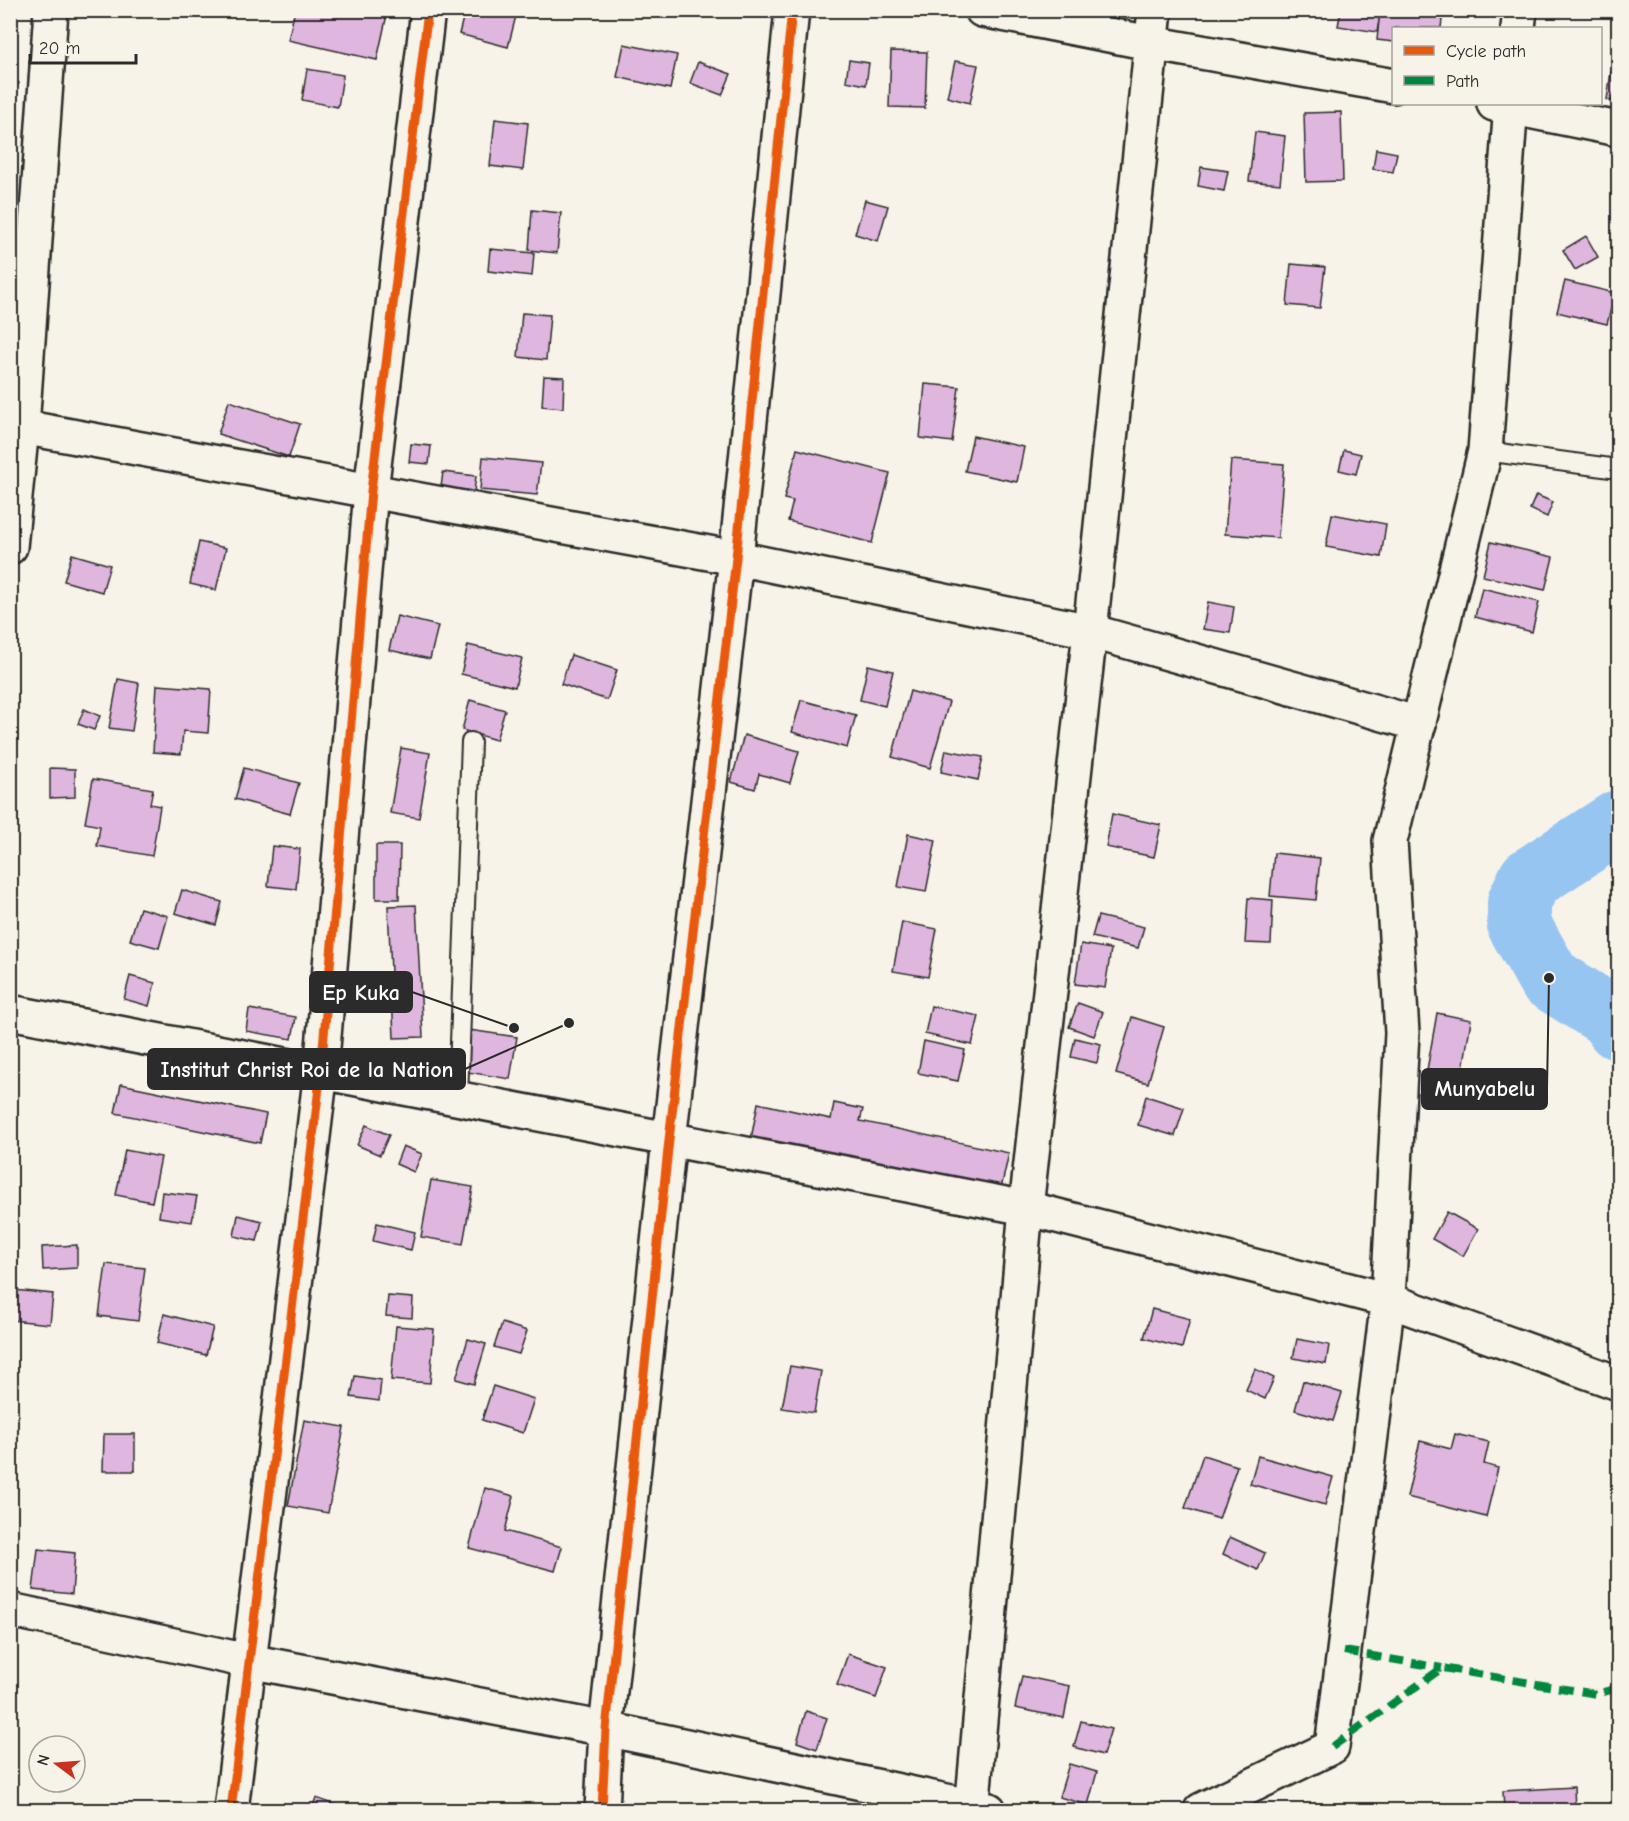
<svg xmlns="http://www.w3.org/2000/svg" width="1629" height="1821" font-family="'Comic Neue',sans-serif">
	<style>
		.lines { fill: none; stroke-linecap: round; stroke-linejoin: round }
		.river { stroke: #97c5f2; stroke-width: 64 }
		.building { fill: #dfb6de; stroke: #2b2b2b; stroke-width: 1.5 }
		.lane-casing { stroke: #2b2b2b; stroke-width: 22 }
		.street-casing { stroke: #2b2b2b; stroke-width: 38 }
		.secondary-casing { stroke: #2b2b2b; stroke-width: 38 }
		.lane { stroke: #f7f3e8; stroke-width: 18 }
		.street { stroke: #f7f3e8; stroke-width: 33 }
		.secondary { stroke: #f7f3e8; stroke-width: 33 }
		.quiet { stroke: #00873e; stroke-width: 8; stroke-dasharray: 15 8; stroke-linecap: butt }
		.cycleway-casing { stroke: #f7f3e8; stroke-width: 13 }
		.cycleway { stroke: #e8590c; stroke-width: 9 }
		.leader { fill: none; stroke: #2b2b2b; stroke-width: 2 }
		.callout-dot { fill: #2b2b2b; stroke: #f7f3e8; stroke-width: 2 }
		.callout { fill: #2b2b2b; stroke: #2b2b2b; stroke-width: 2 }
		.callout-label { font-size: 22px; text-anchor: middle; font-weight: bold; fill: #fff }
	</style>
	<rect width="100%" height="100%" fill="#f7f3e8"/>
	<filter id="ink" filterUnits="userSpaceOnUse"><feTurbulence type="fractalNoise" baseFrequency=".0167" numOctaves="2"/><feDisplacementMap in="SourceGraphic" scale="12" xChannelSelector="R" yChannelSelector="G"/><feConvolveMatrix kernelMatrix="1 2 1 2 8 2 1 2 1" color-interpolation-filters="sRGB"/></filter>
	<g filter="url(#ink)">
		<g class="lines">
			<polyline class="river" points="1618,822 1530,879 1519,902 1519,925 1549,978 1609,1016 1618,1028"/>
		</g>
		<g class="building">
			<polygon points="295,10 388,10 377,60 288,40"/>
			<polygon points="465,10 517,12 508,47 459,34"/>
			<polygon points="1341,10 1381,10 1377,32 1338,26"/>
			<polygon points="1380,10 1443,10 1441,28 1394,28 1394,42 1377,40"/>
			<polygon points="624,44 677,55 670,89 617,77"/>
			<polygon points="891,51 927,52 925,108 889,107"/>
			<polygon points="1618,58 1618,102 1607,100 1611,72 1617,72"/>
			<polygon points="849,60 869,63 866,85 846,81"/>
			<polygon points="955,61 978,65 970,103 947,97"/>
			<polygon points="698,62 731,74 722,95 690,83"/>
			<polygon points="307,69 343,75 338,107 302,100"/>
			<polygon points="10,79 19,83 10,97"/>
			<polygon points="1341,112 1343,181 1306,182 1304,113"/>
			<polygon points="495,119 528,123 523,170 490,166"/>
			<polygon points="1255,132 1285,136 1280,184 1249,181"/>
			<polygon points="1376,149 1397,153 1393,172 1373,169"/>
			<polygon points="1201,167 1228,171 1224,191 1198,186"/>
			<polygon points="865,200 888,206 878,241 855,234"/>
			<polygon points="532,210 561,213 557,253 529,250"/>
			<polygon points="1586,236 1598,257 1575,270 1563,250"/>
			<polygon points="490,249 534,253 532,276 488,271"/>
			<polygon points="1291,264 1325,267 1320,308 1287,305"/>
			<polygon points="1565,281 1615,293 1607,324 1557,312"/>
			<polygon points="522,313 550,315 546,360 518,357"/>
			<polygon points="544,376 564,377 563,408 542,406"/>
			<polygon points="925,384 959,387 952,442 920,438"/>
			<polygon points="229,401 300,424 289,457 218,434"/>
			<polygon points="973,436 1024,447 1017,482 965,471"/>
			<polygon points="411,444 431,446 429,464 409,462"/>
			<polygon points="797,449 890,473 872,543 788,521 793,501 784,499"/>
			<polygon points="1344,450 1361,454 1356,474 1339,470"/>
			<polygon points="483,457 541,463 537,495 480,490"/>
			<polygon points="1231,460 1284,464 1278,538 1225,534"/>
			<polygon points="443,472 476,476 473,499 440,495"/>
			<polygon points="1536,495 1553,502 1547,517 1530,509"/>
			<polygon points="1332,514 1386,524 1381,557 1326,547"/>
			<polygon points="199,542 226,548 216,590 190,584"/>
			<polygon points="1491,542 1553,557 1545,590 1483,576"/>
			<polygon points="72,554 110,565 102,592 64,581"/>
			<polygon points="1482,588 1539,602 1532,632 1475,617"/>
			<polygon points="1208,602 1234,607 1230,633 1203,629"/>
			<polygon points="397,616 438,626 430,659 389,650"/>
			<polygon points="468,645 522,658 515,687 461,674"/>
			<polygon points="571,655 617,670 607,700 561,684"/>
			<polygon points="868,665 893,671 885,706 860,700"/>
			<polygon points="118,679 139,683 132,731 109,728"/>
			<polygon points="157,685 211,689 208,733 183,731 181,754 153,752"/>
			<polygon points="910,691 949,702 930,768 892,757"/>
			<polygon points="470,700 505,710 496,740 462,730"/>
			<polygon points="801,700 856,715 847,748 792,732"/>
			<polygon points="84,709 100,716 94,730 78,724"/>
			<polygon points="744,735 799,751 790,783 759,774 755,789 731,782"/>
			<polygon points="401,748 430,753 419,818 390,813"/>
			<polygon points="946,750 983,757 978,780 941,772"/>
			<polygon points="50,768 75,769 75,797 50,798"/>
			<polygon points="244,768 299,783 290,814 235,799"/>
			<polygon points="93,779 153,789 150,804 160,806 152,856 97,846 100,826 85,823"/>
			<polygon points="1112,814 1161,825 1154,857 1106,847"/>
			<polygon points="908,834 936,840 926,892 898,887"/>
			<polygon points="376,845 400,845 399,899 376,899"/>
			<polygon points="272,846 300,849 296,889 268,886"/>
			<polygon points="1274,853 1320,858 1316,900 1270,896"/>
			<polygon points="182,890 222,902 216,925 175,913"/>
			<polygon points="1248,898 1273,900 1271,944 1245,943"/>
			<polygon points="416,905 423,1037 394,1038 388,906"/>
			<polygon points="140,908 168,916 159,948 130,940"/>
			<polygon points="1098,916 1144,927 1138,948 1092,937"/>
			<polygon points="902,922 937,929 928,977 893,971"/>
			<polygon points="1081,944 1111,949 1105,988 1075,984"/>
			<polygon points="130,976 155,983 149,1006 124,999"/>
			<polygon points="1078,1003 1103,1012 1094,1036 1069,1027"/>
			<polygon points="931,1006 979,1016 972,1045 925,1034"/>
			<polygon points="249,1009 296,1017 292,1039 246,1031"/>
			<polygon points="1437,1013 1471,1020 1462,1075 1427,1070"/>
			<polygon points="1132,1017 1164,1027 1148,1083 1116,1074"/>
			<polygon points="462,1029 517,1037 510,1079 455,1070"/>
			<polygon points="1075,1038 1101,1044 1097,1063 1071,1057"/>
			<polygon points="924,1041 965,1050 958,1081 918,1073"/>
			<polygon points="121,1084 266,1114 260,1143 115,1113"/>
			<polygon points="1146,1096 1184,1108 1175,1136 1138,1125"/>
			<polygon points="758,1103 831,1119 834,1103 863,1109 860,1121 1009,1153 1000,1193 751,1139"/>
			<polygon points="366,1125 389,1135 380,1155 357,1145"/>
			<polygon points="403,1146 422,1154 414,1172 396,1164"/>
			<polygon points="125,1150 161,1157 152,1202 116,1195"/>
			<polygon points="431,1180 473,1187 463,1244 421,1237"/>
			<polygon points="162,1192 197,1196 192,1222 159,1217"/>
			<polygon points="1447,1212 1478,1229 1463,1256 1432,1239"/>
			<polygon points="238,1215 262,1221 257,1241 234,1236"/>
			<polygon points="377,1223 415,1232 411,1250 373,1241"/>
			<polygon points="77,1245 77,1268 43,1270 42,1247"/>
			<polygon points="106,1264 145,1268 138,1321 99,1316"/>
			<polygon points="14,1290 53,1294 50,1324 11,1320"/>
			<polygon points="388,1296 413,1298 412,1318 386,1316"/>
			<polygon points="1152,1309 1190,1319 1182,1348 1144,1338"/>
			<polygon points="164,1314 213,1327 206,1355 157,1343"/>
			<polygon points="502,1323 527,1331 519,1354 494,1347"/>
			<polygon points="396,1326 434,1329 430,1383 391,1380"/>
			<polygon points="468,1339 486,1344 474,1384 456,1379"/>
			<polygon points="1297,1339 1329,1345 1326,1364 1293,1358"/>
			<polygon points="790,1366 821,1371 814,1413 782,1408"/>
			<polygon points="1255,1369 1274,1378 1265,1399 1246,1390"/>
			<polygon points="355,1376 381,1380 379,1401 351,1397"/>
			<polygon points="1303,1381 1342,1393 1333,1421 1295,1410"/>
			<polygon points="493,1386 534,1399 523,1433 482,1420"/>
			<polygon points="304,1420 344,1427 328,1513 288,1506"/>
			<polygon points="104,1434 135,1434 135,1471 103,1471"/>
			<polygon points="1455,1434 1489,1442 1484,1464 1498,1468 1486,1517 1407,1497 1420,1441 1451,1449"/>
			<polygon points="1203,1455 1237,1466 1219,1519 1185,1508"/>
			<polygon points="1258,1456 1333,1477 1325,1505 1250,1484"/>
			<polygon points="485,1488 514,1496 505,1531 562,1547 555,1571 469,1548"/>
			<polygon points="1230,1537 1265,1553 1258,1570 1223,1554"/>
			<polygon points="38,1549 75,1553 72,1594 33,1590"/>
			<polygon points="848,1654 887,1667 876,1698 837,1685"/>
			<polygon points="1022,1676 1070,1686 1064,1718 1015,1708"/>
			<polygon points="806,1711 827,1718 817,1749 797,1742"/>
			<polygon points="1081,1721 1111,1729 1103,1755 1074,1747"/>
			<polygon points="1069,1764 1097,1772 1088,1805 1059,1797"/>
			<polygon points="1574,1787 1575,1810 1504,1810 1503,1791"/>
			<polygon points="316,1798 350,1810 311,1810"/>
		</g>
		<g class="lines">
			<g class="lane-casing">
				<g id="lane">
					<polyline points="1485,451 1618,469"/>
					<polyline points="458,1098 471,742"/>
				</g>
			</g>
			<g class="street-casing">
				<g id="street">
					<polyline points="982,10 1150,43 1394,86"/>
					<polyline points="1518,28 1520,10"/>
					<polyline points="1494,104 1618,129"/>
					<polyline points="10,422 22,427 736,558 1090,631 1419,724"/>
					<polyline points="10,547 22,427 51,10"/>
					<polyline points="10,1610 248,1661 606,1729 989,1810"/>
					<polyline points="231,1810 321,1071 371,491 428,10"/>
					<polyline points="602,1810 606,1729 669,1140 736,558 792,10"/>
					<polyline points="972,1810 1026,1208 1090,631 1155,10"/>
					<polyline points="1201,1810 1332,1747 1388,1300 1402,1033 1390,841 1485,451 1511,104"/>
				</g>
			</g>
			<g class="secondary-casing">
				<polyline id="secondary" points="10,1012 1026,1208 1388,1300 1618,1383"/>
			</g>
			<use href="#lane" class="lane"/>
			<use href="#street" class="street"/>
			<use href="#secondary" class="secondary"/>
			<g class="quiet">
				<polyline points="1344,1651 1442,1668"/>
				<polyline points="1332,1747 1442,1668 1596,1694 1618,1688"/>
			</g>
			<g class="cycleway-casing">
				<g id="cycleway">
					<polyline points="231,1810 321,1071 371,491 428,10"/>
					<polyline points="602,1810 606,1729 669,1140 736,558 792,10"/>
				</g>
			</g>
			<use href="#cycleway" class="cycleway"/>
		</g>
	</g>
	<path class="leader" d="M514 1028L412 992M569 1023L465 1069M1549 978L1547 1089"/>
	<g class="callout-dot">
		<circle cx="514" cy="1028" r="6"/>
		<circle cx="569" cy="1023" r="6"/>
		<circle cx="1549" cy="978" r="6"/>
	</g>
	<g class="callout">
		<rect x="310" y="972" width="102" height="40" rx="6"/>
		<rect x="148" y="1049" width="317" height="40" rx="6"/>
		<rect x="1422" y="1069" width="125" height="40" rx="6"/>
	</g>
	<g class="callout-label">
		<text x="361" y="1000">Ep Kuka</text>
		<text x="307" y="1077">Institut Christ Roi de la Nation</text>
		<text x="1485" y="1096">Munyabelu</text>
	</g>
	<rect width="1629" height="1821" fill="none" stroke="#f7f3e8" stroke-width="36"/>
	<rect x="18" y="18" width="1593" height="1785" fill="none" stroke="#2b2b2b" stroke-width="2" filter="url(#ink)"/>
	<rect x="1392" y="27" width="210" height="78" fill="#f7f3e8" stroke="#a5a39c" stroke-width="1.5"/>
	<rect x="1404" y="46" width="30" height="9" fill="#e8590c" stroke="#a5a39c" stroke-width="1.5"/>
	<text x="1446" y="57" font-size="18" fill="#2b2b2b">Cycle path</text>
	<rect x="1404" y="76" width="30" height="9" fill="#00873e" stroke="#a5a39c" stroke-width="1.5"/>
	<text x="1446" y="87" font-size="18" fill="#2b2b2b">Path</text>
	<g transform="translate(57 1764) rotate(286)"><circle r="28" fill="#f7f3e8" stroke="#a5a39c" stroke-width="1.5"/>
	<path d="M0-4.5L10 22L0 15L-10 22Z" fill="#c8321e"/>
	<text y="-9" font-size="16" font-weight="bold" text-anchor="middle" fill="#2b2b2b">N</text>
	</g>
	<path d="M30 54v9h106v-9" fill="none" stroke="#2b2b2b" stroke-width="3"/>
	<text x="39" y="54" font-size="18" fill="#2b2b2b" stroke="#f7f3e8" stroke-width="4.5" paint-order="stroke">20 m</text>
</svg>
